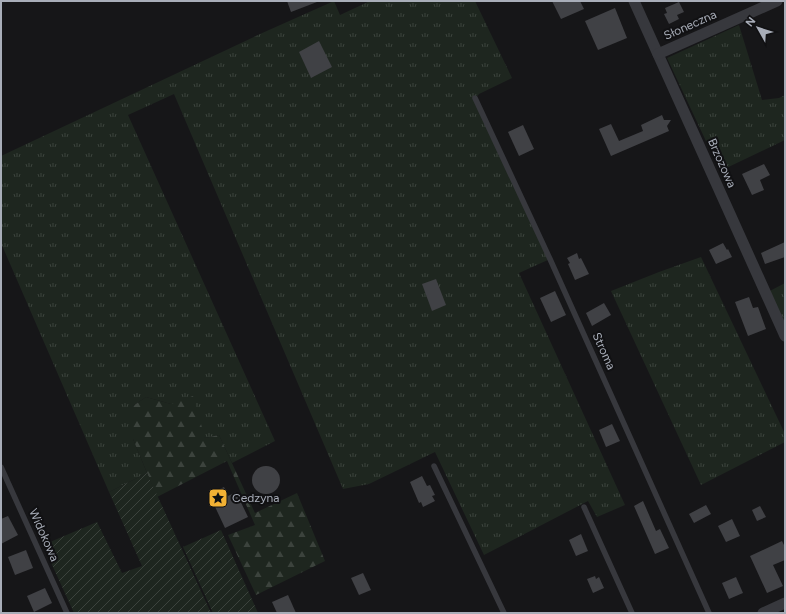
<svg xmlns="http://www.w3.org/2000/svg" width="786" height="614" font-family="Figtree,sans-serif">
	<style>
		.grass { fill: url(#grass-tufts) }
		.forest { fill: url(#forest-firs) }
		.garden { fill: url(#garden-furrows) }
		.building { fill: #404145 }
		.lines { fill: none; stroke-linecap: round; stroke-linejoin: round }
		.lane { stroke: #37383d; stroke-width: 5.5 }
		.street { stroke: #37383d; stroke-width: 11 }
		.labels { text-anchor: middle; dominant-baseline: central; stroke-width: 4; stroke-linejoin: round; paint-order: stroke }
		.street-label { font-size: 12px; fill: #a8adb8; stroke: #111113 }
		.poi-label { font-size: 12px; fill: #a8adb8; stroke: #111113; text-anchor: start }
	</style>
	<defs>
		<pattern id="grass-tufts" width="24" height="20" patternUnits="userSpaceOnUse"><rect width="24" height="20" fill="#1e261f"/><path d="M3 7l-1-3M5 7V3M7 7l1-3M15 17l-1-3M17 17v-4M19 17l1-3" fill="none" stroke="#3c433d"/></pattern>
		<pattern id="forest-firs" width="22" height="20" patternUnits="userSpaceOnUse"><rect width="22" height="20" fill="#1e261f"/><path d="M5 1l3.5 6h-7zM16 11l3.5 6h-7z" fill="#3c433d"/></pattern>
		<pattern id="garden-furrows" width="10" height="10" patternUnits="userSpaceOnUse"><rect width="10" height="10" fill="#1e261f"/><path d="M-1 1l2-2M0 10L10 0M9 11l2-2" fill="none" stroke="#3c433d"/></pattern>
	</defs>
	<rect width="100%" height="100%" fill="#161618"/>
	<g class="grass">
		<polygon points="334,1 340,15 370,1 475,1 512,78 479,94 475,99 550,259 519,273 625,505 597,517 588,501 484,555 435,452 369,484 343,489 174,94 128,115 275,441 232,463 219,435 205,438 171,404 146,397 133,406 133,439 147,473 109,492 1,243 1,156 260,34"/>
		<polygon points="739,25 762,100 779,98 785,95 785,140 720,171 667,58"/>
		<polygon points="701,257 785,434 785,442 701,485 611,291 659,272"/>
		<polygon points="785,283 785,327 766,293"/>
	</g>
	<polygon class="forest" points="193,396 205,438 219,435 255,513 297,493 325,561 256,595 228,535 255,525 227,461 157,497 133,439 133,406 146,397 171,404"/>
	<g class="garden">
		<polygon points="147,473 211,613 74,613 43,545 97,522 122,573 142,566 109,492"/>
		<polygon points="221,530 258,613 213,613 183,547"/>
	</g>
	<g class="building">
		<polygon points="287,1 317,1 317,2 291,12"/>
		<polygon points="552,1 580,1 584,9 561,19"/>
		<polygon points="679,2 684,12 677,15 679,19 669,24 664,14 667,13 665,8"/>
		<polygon points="615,8 627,38 598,50 585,21"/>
		<polygon points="319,41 332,67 311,78 299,52"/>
		<polygon points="662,115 664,120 671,120 667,126 669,131 611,156 599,129 611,124 619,141 643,131 641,125"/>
		<polygon points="523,125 534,149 519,156 508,132"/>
		<polygon points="764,164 770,175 760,180 764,190 752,195 742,174"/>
		<polygon points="785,242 785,257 765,264 761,253"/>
		<polygon points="723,243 727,250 728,249 732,257 716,264 709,250"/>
		<polygon points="577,253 579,259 581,258 589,274 575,280 568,264 570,263 567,258"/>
		<polygon points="436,279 446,305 432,311 422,284"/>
		<polygon points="555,291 566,315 551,322 540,298"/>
		<polygon points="749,297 753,308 758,307 766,329 748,336 735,302"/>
		<polygon points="604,303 611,315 592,326 586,313"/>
		<polygon points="612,424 620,441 606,447 599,430"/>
		<circle cx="266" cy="480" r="14"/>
		<polygon points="422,476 427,486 430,485 435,495 432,496 435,501 423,507 421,502 419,503 410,482"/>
		<polygon points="224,487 228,496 236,492 248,517 225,528 209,494"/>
		<polygon points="643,501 656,531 660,529 669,548 655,554 634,506"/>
		<polygon points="706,505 711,514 694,523 689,514"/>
		<polygon points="760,506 766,517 757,521 752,510"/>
		<polygon points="8,516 18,535 1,544 1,519"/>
		<polygon points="732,519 740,536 726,542 718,526"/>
		<polygon points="581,534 588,551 576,556 569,540"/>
		<polygon points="782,541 785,547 785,560 773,565 783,586 767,593 750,556"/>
		<polygon points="26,550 33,568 15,575 8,557"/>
		<polygon points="363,573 371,590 359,595 351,578"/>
		<polygon points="595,576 596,579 599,577 604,588 593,593 587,579"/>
		<polygon points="736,577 743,593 729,599 722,583"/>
		<polygon points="45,588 52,603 34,612 27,596"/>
		<polygon points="288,595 296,613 277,613 272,602"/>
	</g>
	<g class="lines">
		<g class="lane">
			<polyline points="475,98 550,259 709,613"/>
			<polyline points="434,466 504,613"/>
			<polyline points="1,467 67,613"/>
			<polyline points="584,507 632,613"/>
		</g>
		<g class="street">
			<polyline points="634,1 785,336"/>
			<polyline points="658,54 777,1"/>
			<polyline points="763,613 785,603"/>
		</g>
	</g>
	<defs>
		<g id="sight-square" transform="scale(1)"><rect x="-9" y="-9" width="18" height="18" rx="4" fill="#f2b134" stroke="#111113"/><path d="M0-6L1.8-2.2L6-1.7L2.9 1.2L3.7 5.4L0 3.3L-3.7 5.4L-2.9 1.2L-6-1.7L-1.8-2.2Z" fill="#111"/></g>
	</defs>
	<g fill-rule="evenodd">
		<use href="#sight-square" x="218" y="498"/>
	</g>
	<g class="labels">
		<g class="street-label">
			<text transform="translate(690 25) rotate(-24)">Słoneczna</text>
			<text transform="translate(722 163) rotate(66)">Brzozowa</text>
			<text transform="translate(604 351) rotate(66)">Stroma</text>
			<text transform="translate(44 535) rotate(66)">Widokowa</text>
		</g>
		<g class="poi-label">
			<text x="232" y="498">Cedzyna</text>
		</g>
	</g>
	<rect width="786" height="614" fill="none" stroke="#a8adb8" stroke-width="4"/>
	<g transform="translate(758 28) rotate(309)" stroke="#111113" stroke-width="3" paint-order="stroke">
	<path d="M0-3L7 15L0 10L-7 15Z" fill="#a8adb8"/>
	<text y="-6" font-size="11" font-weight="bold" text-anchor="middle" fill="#a8adb8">N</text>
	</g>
</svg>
